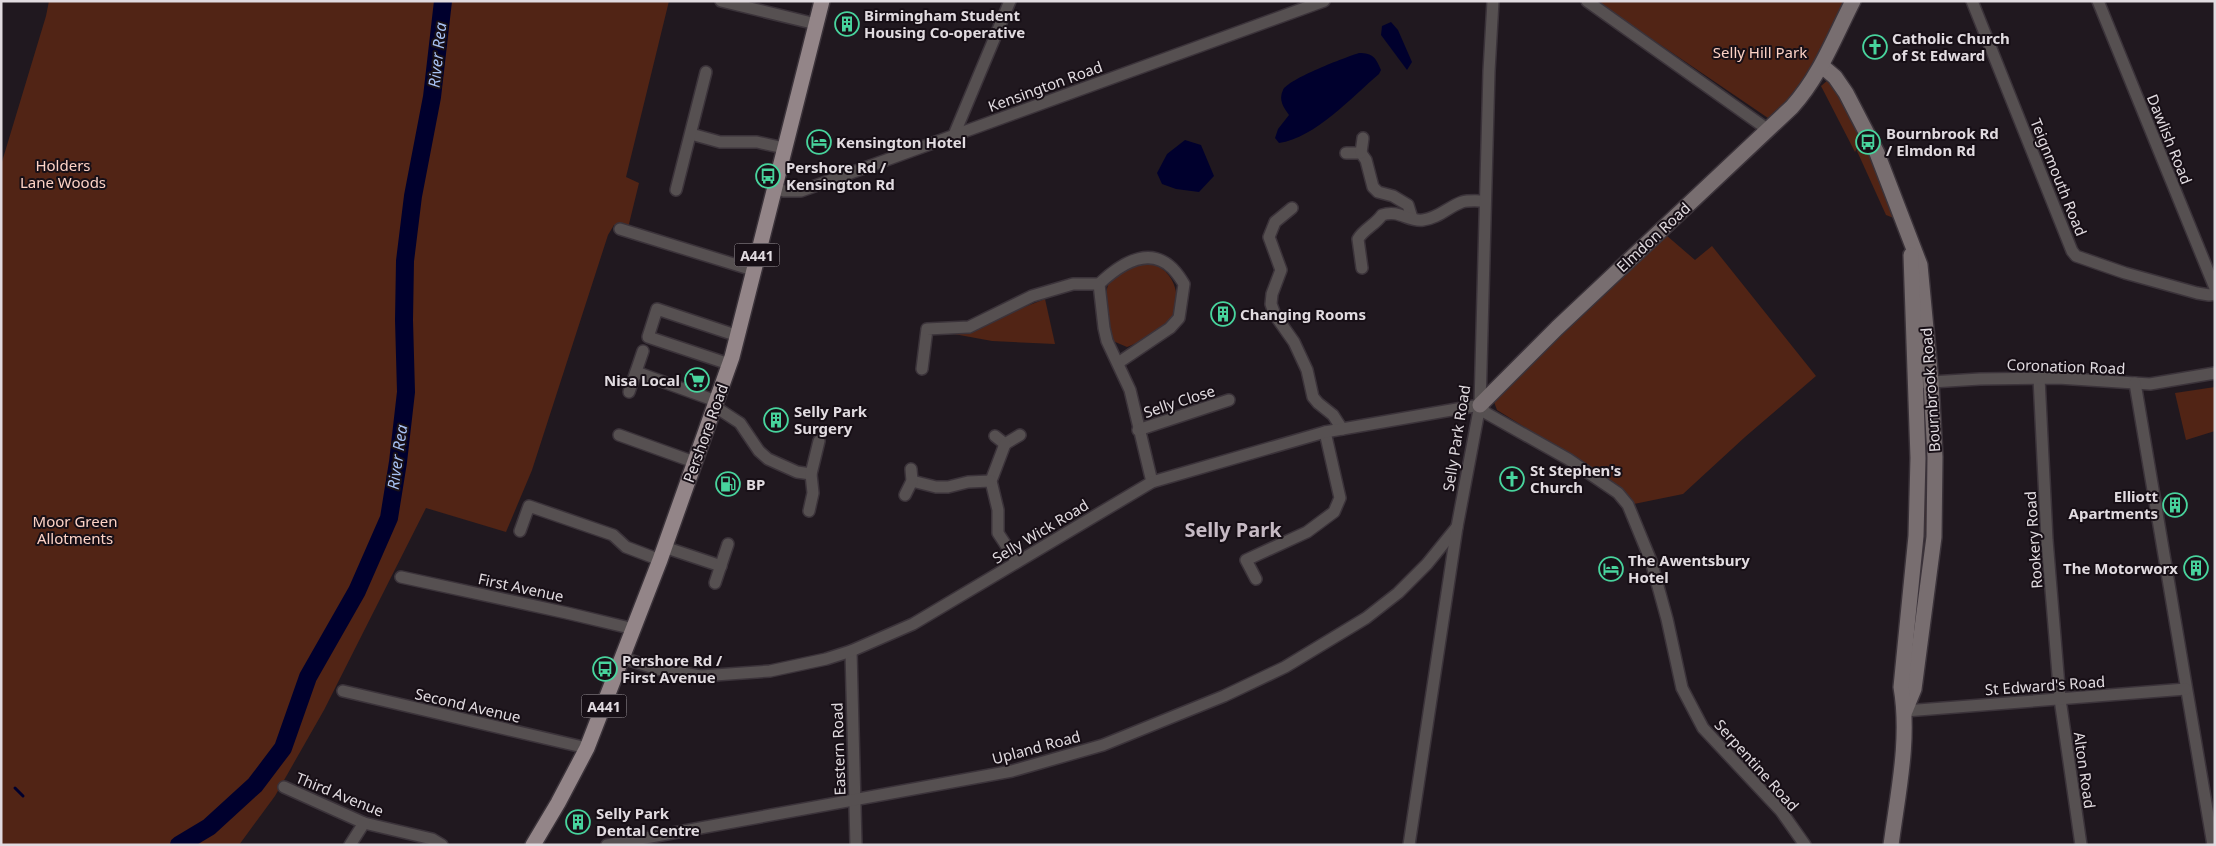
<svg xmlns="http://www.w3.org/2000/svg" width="2216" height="846" font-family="'Noto Sans',sans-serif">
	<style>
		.green { fill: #512415 }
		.water { fill: #00002d }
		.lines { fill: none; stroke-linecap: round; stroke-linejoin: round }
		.stream { stroke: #00002d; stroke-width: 3 }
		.river { stroke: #00002d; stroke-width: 18 }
		.street-casing { stroke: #3b333a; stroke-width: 14 }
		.secondary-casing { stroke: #3b333a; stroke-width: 18 }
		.primary-casing { stroke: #3b333a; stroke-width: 18 }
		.street { stroke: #565051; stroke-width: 11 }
		.secondary { stroke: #786e70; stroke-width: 15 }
		.primary { stroke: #938588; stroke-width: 15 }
		.labels { text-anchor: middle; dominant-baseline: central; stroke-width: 4; stroke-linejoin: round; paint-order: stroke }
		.shield { fill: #170f16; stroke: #a49ea3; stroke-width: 1 }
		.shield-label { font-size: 14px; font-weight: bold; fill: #e1dbe0 }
		.poi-label { font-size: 15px; font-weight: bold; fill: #e1dbe0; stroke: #170f16; text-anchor: start }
		.park-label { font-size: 15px; fill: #fdd2c5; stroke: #170f16 }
		.street-label { font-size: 15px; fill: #e1dbe0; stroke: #170f16 }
		.water-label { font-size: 16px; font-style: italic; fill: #a6c0f2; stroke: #170f16 }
		.district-label { font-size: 20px; font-weight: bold; fill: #c6bac4; stroke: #170f16 }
	</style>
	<rect width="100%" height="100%" fill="#20181f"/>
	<g class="green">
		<polygon points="49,1 669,1 626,177 639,183 628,228 614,225 608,235 532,470 506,532 426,508 324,710 275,796 239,845 1,845 1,165 46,16"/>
		<polygon points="1596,1 1846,1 1799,89 1768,118"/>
		<polygon points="1828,80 1866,133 1855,152 1821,86"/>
		<polygon points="1867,134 1904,222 1886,215 1857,151"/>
		<polygon points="1666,235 1695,260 1712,246 1816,376 1745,437 1683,494 1629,505 1582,463 1497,410 1494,402 1561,332"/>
		<path d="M1133,263C1142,263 1151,262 1159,267C1176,276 1182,302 1172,318C1164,330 1141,342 1127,347L1113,341C1108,326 1101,293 1111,279C1115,273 1126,268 1133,263Z"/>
		<polygon points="1045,299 1055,344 992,341 954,334"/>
		<polygon points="1927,386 1930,532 1921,531 1919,387"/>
		<polygon points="2215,387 2215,431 2186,440 2175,393"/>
	</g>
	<g class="water">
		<polygon points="1391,22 1398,30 1412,62 1407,70 1381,35 1382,26"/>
		<path d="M1359,53C1373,53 1376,58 1381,70L1379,74C1352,97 1315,138 1279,143L1275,138L1278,129L1289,115C1284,108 1278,100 1283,90C1288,79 1346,57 1359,53Z"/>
		<polygon points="1185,140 1201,145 1214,176 1199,192 1176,189 1162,184 1157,173 1167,154"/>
	</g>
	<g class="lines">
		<polyline class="stream" points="15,788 23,796"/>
		<polyline class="river" points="179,845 209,827 255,785 283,748 308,677 357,591 389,518 398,462 406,392 404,320 405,261 413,196 432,97 443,1"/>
		<g class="street-casing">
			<g id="street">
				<polyline points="721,1 816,24"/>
				<polyline points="1587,1 1767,129"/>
				<polyline points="1972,1 2072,251 2076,256 2125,273 2197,293 2209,295 2215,294"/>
				<polyline points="2098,1 2215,288"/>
				<polyline points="691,134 720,142 757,142 784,148"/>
				<polyline points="954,135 1010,1"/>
				<polyline points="1346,153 1361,153 1366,160 1373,187 1378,192 1393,196 1408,205 1412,218"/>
				<polyline points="1361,153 1363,138"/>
				<polyline points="775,188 784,191 801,191 1324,1"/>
				<polyline points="676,190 706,72"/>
				<polyline points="1292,208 1275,222 1269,237 1281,270 1272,294 1271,304 1275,315 1294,342 1307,370 1313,397 1318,403 1333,415 1342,429"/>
				<polyline points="620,229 753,270"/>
				<path d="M1362,268L1358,239C1364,229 1375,225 1382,215C1399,209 1408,222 1423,220C1439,218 1448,207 1462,202C1469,200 1478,201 1485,201"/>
				<path d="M1099,284C1119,265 1148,245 1172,268C1177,273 1181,279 1184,284L1179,318L1170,328L1118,363"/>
				<polyline points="729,364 648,337 657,309 738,336"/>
				<polyline points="922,369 927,329 969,327 1032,296 1073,284 1099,284 1104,328 1107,341 1130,390 1152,482"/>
				<polyline points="636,372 716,401"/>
				<polyline points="2039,378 2047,540 2060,699 2081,845"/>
				<polyline points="1915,383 1980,379 2058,378 2150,384 2215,373"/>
				<polyline points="2135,383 2213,845"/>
				<polyline points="629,392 643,351"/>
				<polyline points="1480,405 1486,413 1568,459 1618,493 1628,505 1651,561 1667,619 1682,688 1703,728 1781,811 1805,845"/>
				<polyline points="714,406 740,423 759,451 768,459 797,472 811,474"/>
				<polyline points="1138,430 1229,400"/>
				<polyline points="619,435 694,462"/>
				<polyline points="995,436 1005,444 1020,435"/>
				<polyline points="1005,444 991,481 998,510 998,533 1017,562"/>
				<polyline points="912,481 936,487 948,487 968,482 991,481"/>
				<polyline points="905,495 912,481 911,469"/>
				<polyline points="809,511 813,493 811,474 819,441"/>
				<polyline points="520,531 529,506 613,535 626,547 660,560"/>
				<polyline points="664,547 721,566"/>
				<polyline points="401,577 567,613 634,629"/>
				<polyline points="1256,579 1246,560 1307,532 1334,512 1340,498 1325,432"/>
				<polyline points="715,583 728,544"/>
				<polyline points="851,651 856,845"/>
				<polyline points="623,658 657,669 701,676 770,671 826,659 851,651 913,624 1152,482 1325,432 1480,405"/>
				<polyline points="343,691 587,748"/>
				<polyline points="1905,711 2186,689"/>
				<polyline points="284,787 364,823 432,839 442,845"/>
				<polyline points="350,845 364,823"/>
				<polyline points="607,845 1012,771 1103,745 1224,696 1285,667 1366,618 1398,593 1427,564 1457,527"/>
				<polyline points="1409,845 1457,527 1480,405 1489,71 1493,1"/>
			</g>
		</g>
		<g class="secondary-casing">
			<g id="secondary">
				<polyline points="1822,66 1835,77 1846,93 1877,153 1920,265 1931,382 1935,457 1934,537 1914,689 1905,711"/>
				<path d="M1480,405L1557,328L1792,107C1820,76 1834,38 1853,1"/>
				<path d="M1891,845C1898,792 1910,739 1901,687L1916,536L1918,458L1911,255"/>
			</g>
		</g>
		<g class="primary-casing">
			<polyline id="primary" points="533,845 558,803 587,748 660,560 732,357 822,1"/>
		</g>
		<use href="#street" class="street"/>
		<use href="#secondary" class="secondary"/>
		<use href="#primary" class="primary"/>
	</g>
	<defs>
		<g id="building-ring" transform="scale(1.25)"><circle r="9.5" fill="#170f16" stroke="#48d49d" stroke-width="1.5"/><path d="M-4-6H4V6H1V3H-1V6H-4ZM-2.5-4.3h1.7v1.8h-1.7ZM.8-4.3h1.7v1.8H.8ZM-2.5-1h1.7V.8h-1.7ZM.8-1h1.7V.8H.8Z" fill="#48d49d"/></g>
		<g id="church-ring" transform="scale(1.25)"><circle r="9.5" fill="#170f16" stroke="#48d49d" stroke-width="1.5"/><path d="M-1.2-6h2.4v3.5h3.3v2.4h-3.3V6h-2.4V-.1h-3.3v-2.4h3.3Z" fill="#48d49d"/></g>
		<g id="hotel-ring" transform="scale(1.25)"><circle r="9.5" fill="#170f16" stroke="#48d49d" stroke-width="1.5"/><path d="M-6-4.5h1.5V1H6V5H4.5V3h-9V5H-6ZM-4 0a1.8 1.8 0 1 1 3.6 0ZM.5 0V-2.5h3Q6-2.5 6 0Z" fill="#48d49d"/></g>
		<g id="bus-ring" transform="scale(1.25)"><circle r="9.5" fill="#170f16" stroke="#48d49d" stroke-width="1.5"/><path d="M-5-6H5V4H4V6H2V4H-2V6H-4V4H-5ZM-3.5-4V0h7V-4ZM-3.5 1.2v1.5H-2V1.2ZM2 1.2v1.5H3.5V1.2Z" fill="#48d49d"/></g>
		<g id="supermarket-ring" transform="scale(1.25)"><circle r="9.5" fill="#170f16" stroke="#48d49d" stroke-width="1.5"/><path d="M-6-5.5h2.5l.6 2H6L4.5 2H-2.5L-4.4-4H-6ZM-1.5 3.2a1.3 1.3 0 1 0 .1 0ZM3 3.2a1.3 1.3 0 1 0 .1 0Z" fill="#48d49d"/></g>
		<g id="fuel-ring" transform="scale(1.25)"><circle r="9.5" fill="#170f16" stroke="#48d49d" stroke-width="1.5"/><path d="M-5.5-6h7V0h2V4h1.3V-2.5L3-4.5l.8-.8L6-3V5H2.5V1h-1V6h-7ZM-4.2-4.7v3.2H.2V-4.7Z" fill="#48d49d"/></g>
	</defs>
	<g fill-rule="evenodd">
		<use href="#building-ring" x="847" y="24"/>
		<use href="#church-ring" x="1875" y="47"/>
		<use href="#hotel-ring" x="819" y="142"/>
		<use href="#bus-ring" x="1868" y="142"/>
		<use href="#bus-ring" x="768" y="176"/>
		<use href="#building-ring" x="1223" y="314"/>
		<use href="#supermarket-ring" x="697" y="380"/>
		<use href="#building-ring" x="776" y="420"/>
		<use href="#church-ring" x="1512" y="479"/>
		<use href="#fuel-ring" x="728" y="484"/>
		<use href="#building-ring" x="2175" y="505"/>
		<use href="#building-ring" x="2196" y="568"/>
		<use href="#hotel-ring" x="1611" y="569"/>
		<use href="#bus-ring" x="605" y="669"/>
		<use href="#building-ring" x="578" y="822"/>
	</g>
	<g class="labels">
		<g class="shield">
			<rect x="734.5" y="243.5" width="45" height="23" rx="4"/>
			<rect x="581.5" y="694.5" width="45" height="23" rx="4"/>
		</g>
		<g class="shield-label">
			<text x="757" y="255">A441</text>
			<text x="604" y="706">A441</text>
		</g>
		<g class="poi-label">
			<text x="864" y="15">Birmingham Student<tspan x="864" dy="17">Housing Co-operative</tspan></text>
			<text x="1892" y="38">Catholic Church<tspan x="1892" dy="17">of St Edward</tspan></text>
			<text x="1886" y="133">Bournbrook Rd<tspan x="1886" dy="17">/ Elmdon Rd</tspan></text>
			<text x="836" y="142">Kensington Hotel</text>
			<text x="786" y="167">Pershore Rd /<tspan x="786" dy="17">Kensington Rd</tspan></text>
			<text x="1240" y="314">Changing Rooms</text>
			<text x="680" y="380" text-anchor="end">Nisa Local</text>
			<text x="794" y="411">Selly Park<tspan x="794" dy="17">Surgery</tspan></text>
			<text x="1530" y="470">St Stephen's<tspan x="1530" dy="17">Church</tspan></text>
			<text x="746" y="484">BP</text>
			<text x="2158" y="496" text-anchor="end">Elliott<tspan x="2158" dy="17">Apartments</tspan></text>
			<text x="1628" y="560">The Awentsbury<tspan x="1628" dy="17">Hotel</tspan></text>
			<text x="2178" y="568" text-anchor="end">The Motorworx</text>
			<text x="622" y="660">Pershore Rd /<tspan x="622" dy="17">First Avenue</tspan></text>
			<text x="596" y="813">Selly Park<tspan x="596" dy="17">Dental Centre</tspan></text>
		</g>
		<g class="park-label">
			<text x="1760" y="52">Selly Hill Park</text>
			<text x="63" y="165">Holders<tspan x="63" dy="17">Lane Woods</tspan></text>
			<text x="75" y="521">Moor Green<tspan x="75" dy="17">Allotments</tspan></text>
		</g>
		<g class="street-label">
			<text transform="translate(1045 86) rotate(-20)">Kensington Road</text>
			<text transform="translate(2170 139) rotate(68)">Dawlish Road</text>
			<text transform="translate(2059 177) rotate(68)">Teignmouth Road</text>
			<text transform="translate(1653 237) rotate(-43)">Elmdon Road</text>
			<text transform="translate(2066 366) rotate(2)">Coronation Road</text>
			<text transform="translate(1930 390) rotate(-94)">Bournbrook Road</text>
			<text transform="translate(1179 401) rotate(-18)">Selly Close</text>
			<text transform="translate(705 433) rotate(-70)">Pershore Road</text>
			<text transform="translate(1456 438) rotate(-81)">Selly Park Road</text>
			<text transform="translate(1040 531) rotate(-31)">Selly Wick Road</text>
			<text transform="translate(2033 540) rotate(-94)">Rookery Road</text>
			<text transform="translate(521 587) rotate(12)">First Avenue</text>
			<text transform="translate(2045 685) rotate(-4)">St Edward's Road</text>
			<text transform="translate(468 705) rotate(13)">Second Avenue</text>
			<text transform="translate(1036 747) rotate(-15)">Upland Road</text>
			<text transform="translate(838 749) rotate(-92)">Eastern Road</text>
			<text transform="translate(1757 765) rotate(48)">Serpentine Road</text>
			<text transform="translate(2085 770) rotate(82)">Alton Road</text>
			<text transform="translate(340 794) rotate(22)">Third Avenue</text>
		</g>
		<g class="water-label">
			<text transform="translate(437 55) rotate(-84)">River Rea</text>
			<text transform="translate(397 457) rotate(-82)">River Rea</text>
		</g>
		<g class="district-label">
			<text x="1233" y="529">Selly Park</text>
		</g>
	</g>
	<rect width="2216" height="846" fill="none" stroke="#e1dbe0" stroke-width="5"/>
</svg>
